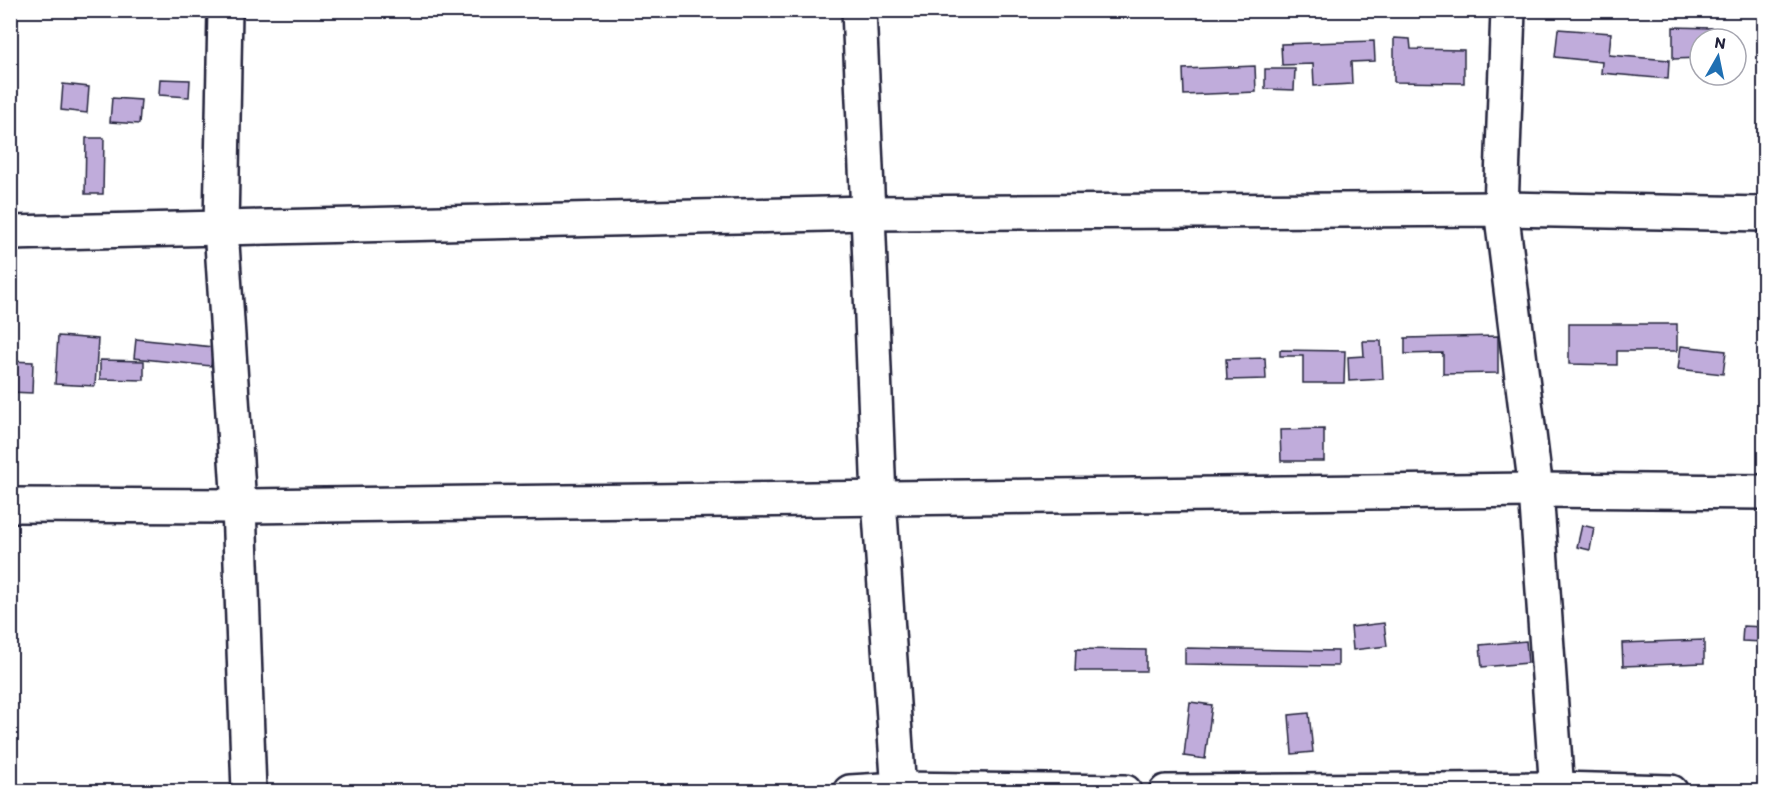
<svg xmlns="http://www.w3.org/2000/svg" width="1775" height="802" font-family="Itim,sans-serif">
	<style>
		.building { fill: #c0acdb; stroke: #22223b; stroke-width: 1.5 }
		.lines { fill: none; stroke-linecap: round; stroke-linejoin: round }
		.minor-casing { stroke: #22223b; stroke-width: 38 }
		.minor { stroke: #fff; stroke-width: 33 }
	</style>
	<rect width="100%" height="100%" fill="#fff"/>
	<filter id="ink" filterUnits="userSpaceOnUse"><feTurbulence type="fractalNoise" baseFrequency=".0167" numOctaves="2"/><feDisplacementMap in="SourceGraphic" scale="12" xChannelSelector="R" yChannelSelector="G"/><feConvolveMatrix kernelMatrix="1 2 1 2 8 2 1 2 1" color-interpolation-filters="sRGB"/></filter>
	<g filter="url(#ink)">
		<g class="building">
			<polygon points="1673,27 1712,28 1712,39 1700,39 1700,58 1673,59"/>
			<polygon points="1558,29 1611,33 1609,55 1669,60 1668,79 1601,73 1602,62 1555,57"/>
			<polygon points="1394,38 1410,39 1411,49 1464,50 1464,83 1394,82"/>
			<polygon points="1374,41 1375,61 1351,62 1352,84 1314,86 1313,64 1282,65 1281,44"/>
			<polygon points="1255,66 1256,92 1184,95 1183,69"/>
			<polygon points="1265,69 1295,69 1294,90 1265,89"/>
			<polygon points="160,79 190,80 189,97 159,95"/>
			<polygon points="63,84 89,87 87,113 61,110"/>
			<polygon points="112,98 141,100 139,124 110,122"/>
			<polygon points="86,138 104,138 103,194 85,194"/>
			<polygon points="1569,324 1677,324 1677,351 1617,351 1617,365 1569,364"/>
			<polygon points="58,336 98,339 95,386 55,384"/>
			<polygon points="1498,336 1498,373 1443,374 1443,353 1405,354 1405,338"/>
			<polygon points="136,339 213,347 211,366 134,358"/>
			<polygon points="1363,341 1381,341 1383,379 1349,381 1348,357 1364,356"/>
			<polygon points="1681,346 1726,351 1723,374 1678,369"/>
			<polygon points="1280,350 1345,351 1344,383 1303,383 1303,356 1280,356"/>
			<polygon points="1265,358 1266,379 1227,380 1226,359"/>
			<polygon points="100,360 144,361 144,380 100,379"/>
			<polygon points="10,361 33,362 32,393 10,392"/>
			<polygon points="1324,429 1324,461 1281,461 1280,430"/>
			<polygon points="1582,525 1594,528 1590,550 1577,547"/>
			<polygon points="1384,623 1387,646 1353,650 1351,627"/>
			<polygon points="1743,626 1764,627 1764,642 1742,641"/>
			<polygon points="1704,640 1704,663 1623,666 1622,643"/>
			<polygon points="1526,641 1528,663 1482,667 1480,645"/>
			<polygon points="1185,648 1338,651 1338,666 1185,664"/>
			<polygon points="1076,649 1146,650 1146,671 1075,671"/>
			<polygon points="1190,702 1212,705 1205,759 1184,756"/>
			<polygon points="1309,713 1313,752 1292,754 1289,715"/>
		</g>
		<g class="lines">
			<g class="minor-casing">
				<g id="minor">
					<polyline points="225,10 221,228 239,506 249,792"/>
					<polyline points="859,10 868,213 879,499 899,792"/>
					<polyline points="1508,10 1501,209 1536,490 1557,792"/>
					<polyline points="10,233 868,213 1501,209 1764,214"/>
					<polyline points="10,505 239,506 1536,490 1764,492"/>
					<polyline points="850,792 899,789 1125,792"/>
					<polyline points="1166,792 1557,789 1671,792"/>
				</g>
			</g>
			<use href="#minor" class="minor"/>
		</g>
	</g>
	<rect width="1775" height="802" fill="none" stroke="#fff" stroke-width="36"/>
	<rect x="18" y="18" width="1739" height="766" fill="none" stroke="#22223b" stroke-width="2" filter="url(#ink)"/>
	<g transform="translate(1718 57) rotate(9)"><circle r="28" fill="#ffffff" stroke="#a7a7b1" stroke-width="1.5"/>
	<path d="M0-4.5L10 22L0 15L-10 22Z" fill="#1f6fb2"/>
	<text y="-9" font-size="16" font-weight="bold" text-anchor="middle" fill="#22223b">N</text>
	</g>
</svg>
